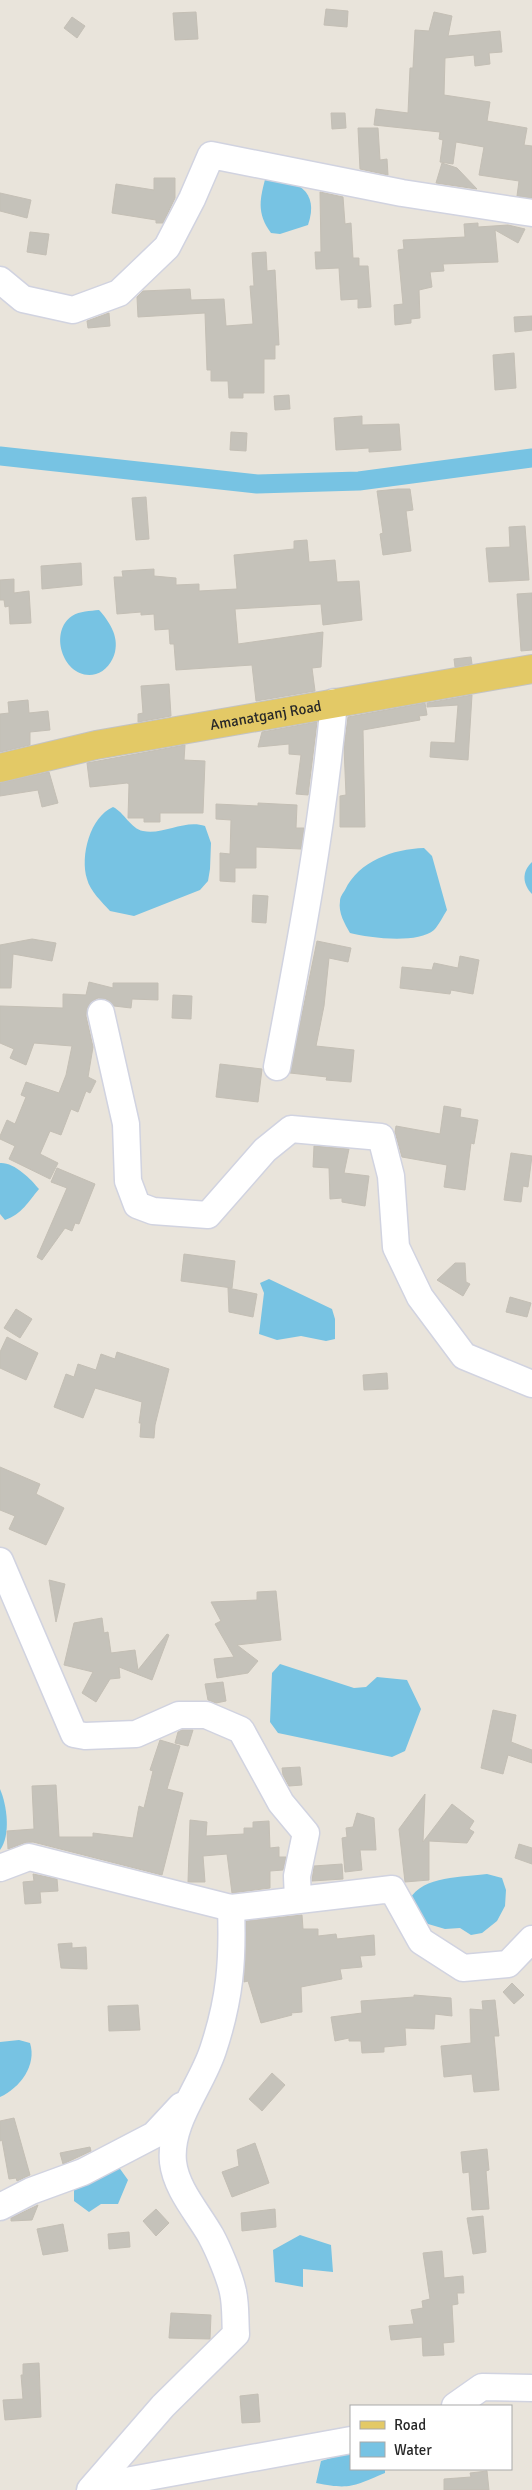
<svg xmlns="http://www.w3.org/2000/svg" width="532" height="2490" font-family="Signika,sans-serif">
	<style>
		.water { fill: #77c3e3 }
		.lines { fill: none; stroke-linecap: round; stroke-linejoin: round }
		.canal { stroke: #77c3e3; stroke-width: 19 }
		.building { fill: #c5c2ba; stroke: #c4bfb5 }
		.minor-casing { stroke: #d1d3e0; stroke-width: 29 }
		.major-casing { stroke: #c3c3c3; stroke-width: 30 }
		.minor { stroke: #fff; stroke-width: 26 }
		.major { stroke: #e3c966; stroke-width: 28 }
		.labels { text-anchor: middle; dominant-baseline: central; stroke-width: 4; stroke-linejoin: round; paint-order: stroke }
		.street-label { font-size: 15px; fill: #282828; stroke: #fff }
	</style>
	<rect width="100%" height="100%" fill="#e9e4db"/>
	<g class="water">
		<path d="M266,176C296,180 320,190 308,225L280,234L271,233C256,213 260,198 266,176Z"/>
		<path d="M99,610C109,621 119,636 115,652C113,661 105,672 96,674C65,682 47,633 72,616C80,611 90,611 99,610Z"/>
		<path d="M113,807C124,812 131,829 143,831C164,835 185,819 205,826L211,843L210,869L208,881L200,890L134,916L110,911C102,902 90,891 87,879C80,856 90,817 113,807Z"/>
		<path d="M424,848L432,856L447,910C443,916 439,925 434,930C418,944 369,938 350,933C345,924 338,913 340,901C340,897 343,893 345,890C359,861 393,849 424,848Z"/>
		<path d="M532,862V894C523,885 521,872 532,862Z"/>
		<path d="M0,1163C14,1162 31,1179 39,1189C28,1202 22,1214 5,1220L0,1214Z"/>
		<polygon points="269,1279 332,1309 335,1319 335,1339 326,1341 301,1336 277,1340 259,1334 264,1293 260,1283"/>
		<polygon points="280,1664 354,1688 366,1687 377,1677 407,1680 421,1709 405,1751 392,1757 278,1733 270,1722 272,1673"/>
		<path d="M0,1789C7,1805 11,1835 0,1850Z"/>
		<path d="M487,1874L502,1878L506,1890L505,1906L497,1921L482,1933L471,1935L460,1928L445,1929L418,1921L410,1899C422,1876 464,1877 487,1874Z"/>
		<path d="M19,2040L30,2043C37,2065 20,2088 0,2097V2042Z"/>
		<polygon points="118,2166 128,2180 118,2204 101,2204 89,2212 74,2201 74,2188"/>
		<polygon points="300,2235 331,2245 333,2272 303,2269 303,2287 275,2282 273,2250"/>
		<path d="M351,2452V2469H385V2473C354,2486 350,2490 316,2483L321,2461Z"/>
	</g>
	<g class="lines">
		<polyline class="canal" points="0,456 257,484 359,481 532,458"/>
	</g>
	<g class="building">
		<polygon points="326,9 348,11 347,27 324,25"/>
		<polygon points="196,12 198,39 175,40 173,13"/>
		<polygon points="434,12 452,16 448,36 500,31 502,52 489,53 490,64 475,66 474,55 445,58 444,95 490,102 487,121 527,128 524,145 532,146 532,198 517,196 519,181 479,175 484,147 456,142 453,164 440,162 443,140 439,139 440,132 374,125 376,109 408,113 410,68 413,68 415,30 429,31"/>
		<polygon points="72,17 85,26 77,38 64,28"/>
		<polygon points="331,113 345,113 346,128 332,129"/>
		<polygon points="358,128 378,128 380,160 387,159 388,175 360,169"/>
		<polygon points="442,163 457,168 477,189 436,183"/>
		<polygon points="154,178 175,178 175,198 163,223 156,223 156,220 112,213 116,184 154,190"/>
		<polygon points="320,192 343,197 345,224 351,223 353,258 359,258 359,266 368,266 371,307 358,308 358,299 341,300 339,268 316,269 315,252 321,252"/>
		<polygon points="0,193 31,200 27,218 0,211"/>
		<polygon points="478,223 478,227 508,225 525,229 518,243 495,230 498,262 443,264 444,271 430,272 432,287 419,290 420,318 411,319 411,323 395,325 394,305 403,304 398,250 404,249 403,240 465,237 464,224"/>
		<polygon points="30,232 49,234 46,255 27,252"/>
		<polygon points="266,252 267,271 275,270 279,345 275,345 275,359 264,359 264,393 243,393 243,398 229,398 228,381 211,381 211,370 207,370 205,313 138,317 137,297 143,291 190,289 191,300 224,299 226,326 253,324 250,286 254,286 252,253"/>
		<polygon points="109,313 110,326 88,328 87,321"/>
		<polygon points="532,316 532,330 515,332 514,317"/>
		<polygon points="514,353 516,388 495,390 493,355"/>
		<polygon points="289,395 290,409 275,410 274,396"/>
		<polygon points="362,416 362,425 399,424 401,450 369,452 369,448 336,450 334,418"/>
		<polygon points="231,432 247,433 246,451 230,450"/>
		<polygon points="398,489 410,489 413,510 406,511 411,551 383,555 380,534 383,533 377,491"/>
		<polygon points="146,497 149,539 136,540 132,498"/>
		<polygon points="525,526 529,580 489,582 486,548 510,547 509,527"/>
		<polygon points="307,540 309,562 335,560 337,582 359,581 362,620 323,625 321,604 235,609 238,644 323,632 321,667 312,668 315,691 256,701 252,665 176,670 174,644 170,644 169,629 155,630 154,614 141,615 141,612 117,614 114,577 123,577 122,571 154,569 154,576 176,578 176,585 199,584 199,591 237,589 234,555 294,549 294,541"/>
		<polygon points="81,563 82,585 42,589 41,566"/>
		<polygon points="14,579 14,593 29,591 31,623 10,624 9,606 5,607 4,600 0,600 0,580"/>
		<polygon points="532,593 532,650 521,651 517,594"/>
		<polygon points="471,657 472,664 455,667 454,659"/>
		<polygon points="169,684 171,716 138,722 138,714 143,713 141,686"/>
		<polygon points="472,695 468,760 430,757 431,742 455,743 458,705 427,707 427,703"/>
		<polygon points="28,700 29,713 48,711 50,730 30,732 30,745 0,752 0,714 9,713 8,702"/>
		<polygon points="425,703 427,715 419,716 420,720 363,730 365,827 340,827 340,796 346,795 344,747 348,717"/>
		<polygon points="317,722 308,795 296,794 301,755 289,754 289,744 258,747 262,732"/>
		<polygon points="185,745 184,760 205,761 203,813 160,813 160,822 144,822 144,818 128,818 129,784 127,783 90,787 87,763"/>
		<polygon points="49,772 58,803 42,807 38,790 0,796 0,783"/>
		<polygon points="258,803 297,805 296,828 304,828 301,849 256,847 256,868 235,868 235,882 220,881 220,853 230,854 231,820 216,819 216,804 258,806"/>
		<polygon points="253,895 268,896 266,923 252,922"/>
		<polygon points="32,939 56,943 52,961 13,954 11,988 0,988 0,945"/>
		<polygon points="317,941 351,948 348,962 329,958 324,1006 316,1046 354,1050 351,1082 326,1080 327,1077 290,1073"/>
		<polygon points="460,956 479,960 473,994 451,990 450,994 400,988 402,967 432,970 434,963 458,968"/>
		<polygon points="89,982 113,988 113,983 158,983 158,1000 132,999 131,1008 114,1006 106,999 98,998 91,1002 87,1008 86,1016 93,1047 88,1077 96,1081 90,1093 86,1091 78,1112 71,1109 61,1135 50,1131 40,1154 58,1163 50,1179 9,1159 15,1146 0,1139 0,1136 7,1120 15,1124 26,1097 21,1095 26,1082 59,1093 66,1075 72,1046 34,1043 26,1065 10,1058 14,1049 0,1043 0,1006 63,1008 63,994 86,995"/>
		<polygon points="173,995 192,996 191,1019 172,1018"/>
		<polygon points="220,1064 262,1069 258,1102 216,1097"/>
		<polygon points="444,1106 461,1109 460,1117 478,1120 474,1144 471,1143 465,1190 444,1187 447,1165 402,1157 395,1132 396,1126 440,1134"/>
		<polygon points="314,1146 349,1149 344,1173 369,1176 365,1206 342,1202 342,1198 330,1199 329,1168 313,1167"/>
		<polygon points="511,1153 532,1156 528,1187 523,1186 521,1202 504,1200"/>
		<polygon points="57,1168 95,1184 79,1224 75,1223 72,1231 65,1228 42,1260 37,1257 67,1188 51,1182"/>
		<polygon points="184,1254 235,1261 232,1288 181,1281"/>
		<polygon points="455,1263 465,1263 466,1282 470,1284 463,1296 437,1280"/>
		<polygon points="228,1288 257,1294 253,1317 229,1312"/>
		<polygon points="510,1297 531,1303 527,1317 506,1312"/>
		<polygon points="16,1309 32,1319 20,1338 4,1328"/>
		<polygon points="7,1337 38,1353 26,1380 0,1368 0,1352"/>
		<polygon points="117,1352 169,1369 155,1425 154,1438 140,1437 141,1423 139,1423 142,1402 95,1388 83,1418 54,1407 66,1374 74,1377 78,1364 96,1370 101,1354 115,1359"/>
		<polygon points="387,1373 388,1389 364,1390 363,1375"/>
		<polygon points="0,1467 40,1484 36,1494 64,1508 46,1545 9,1529 15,1516 0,1510"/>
		<polygon points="49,1580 65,1584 56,1622"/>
		<polygon points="276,1591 281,1640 237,1645 258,1661 248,1673 217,1678 214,1659 234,1657 215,1624 221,1621 211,1602 257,1600 257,1592"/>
		<polygon points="102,1618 104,1633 108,1632 111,1653 135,1650 138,1670 167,1634 169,1635 152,1680 119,1667 120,1678 110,1679 96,1702 82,1693 93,1672 64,1665 74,1623"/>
		<polygon points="223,1682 226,1701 216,1703 208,1700 205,1684"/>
		<polygon points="493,1710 516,1715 511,1742 532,1750 532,1763 508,1755 503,1774 481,1768"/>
		<polygon points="182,1730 193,1730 188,1746 175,1743 178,1732"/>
		<polygon points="160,1740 180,1746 167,1789 183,1793 162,1875 33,1842 24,1843 8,1849 7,1831 34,1829 32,1786 56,1785 59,1837 93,1837 93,1833 133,1838 139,1806 144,1808 153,1771 150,1770"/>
		<polygon points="300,1767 302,1785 289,1786 283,1775 282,1768"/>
		<polygon points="425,1794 423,1842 452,1804 474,1821 469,1829 474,1832 467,1843 429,1841 429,1880 405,1882 399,1829"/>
		<polygon points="357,1813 374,1818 376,1850 360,1850 362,1870 345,1872 342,1838 347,1837 346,1828 353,1827"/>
		<polygon points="190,1820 207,1822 206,1836 244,1834 244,1828 253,1828 253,1822 269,1821 270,1848 279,1847 279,1857 286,1857 283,1870 270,1871 270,1888 232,1893 227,1854 203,1856 205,1882 188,1882"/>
		<polygon points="519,1844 532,1848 532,1864 515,1858"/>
		<polygon points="342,1864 343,1879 312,1881 314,1866"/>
		<polygon points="33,1874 57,1879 58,1891 40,1892 41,1903 25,1904 23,1882 34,1881"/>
		<polygon points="302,1915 303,1929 318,1929 318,1936 336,1934 337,1939 374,1935 375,1955 360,1956 362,1967 340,1969 342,1979 301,1987 302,2012 291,2013 292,2015 261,2023 248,1981 244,1982 246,1921"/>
		<polygon points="72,1943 72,1948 86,1947 87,1969 61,1968 58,1944"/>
		<polygon points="512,1983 524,1995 514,2004 503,1992"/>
		<polygon points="414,1995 451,1998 452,2016 435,2014 434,2029 405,2028 406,2045 384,2047 384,2052 362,2053 361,2041 349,2041 349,2038 335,2041 331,2017 362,2013 361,2001 414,1997"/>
		<polygon points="495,2000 499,2036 494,2036 499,2090 474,2092 472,2074 444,2077 441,2046 471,2043 470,2009 483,2010 482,2001"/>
		<polygon points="138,2005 140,2030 109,2031 108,2006"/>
		<polygon points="272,2073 285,2085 262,2111 249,2099"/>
		<polygon points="14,2118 30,2175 17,2181 16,2178 9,2179 2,2140 0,2141 0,2121"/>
		<polygon points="255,2143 269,2183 232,2197 222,2172 239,2166 237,2150"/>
		<polygon points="90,2147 91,2151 63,2164 60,2153"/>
		<polygon points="487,2149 489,2170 486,2171 489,2209 472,2210 469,2172 463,2173 461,2152"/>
		<polygon points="38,2205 32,2220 11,2221 11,2218"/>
		<polygon points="156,2209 169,2223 156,2236 143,2221"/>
		<polygon points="275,2209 276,2227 242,2231 241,2213"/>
		<polygon points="483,2216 486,2252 473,2254 467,2218"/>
		<polygon points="63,2224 68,2251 43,2255 37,2229"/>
		<polygon points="129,2232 130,2247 109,2249 108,2234"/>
		<polygon points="442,2251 444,2278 463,2276 464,2293 457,2293 458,2304 452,2305 454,2342 443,2343 444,2355 423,2356 422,2337 391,2340 389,2326 414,2324 411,2310 423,2308 422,2301 430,2299 423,2253"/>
		<polygon points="171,2313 211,2315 210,2339 169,2338"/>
		<polygon points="39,2363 41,2417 5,2420 3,2400 23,2399 21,2375 23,2375 23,2364"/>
		<polygon points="258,2394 260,2422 242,2423 240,2396"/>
		<polygon points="487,2471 489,2490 444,2490 444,2479 471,2477 470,2473"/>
	</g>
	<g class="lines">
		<g class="minor-casing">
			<g id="minor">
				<polyline points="0,280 23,299 73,310 119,293 167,247 192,199 211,155 402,193 532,213"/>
				<polyline points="101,1013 126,1124 128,1181 137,1205 153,1211 208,1215 265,1150 291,1129 381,1137 391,1176 396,1247 420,1297 464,1356 532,1384"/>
				<path d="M277,1067C300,946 323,825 334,702"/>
				<polyline points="0,1561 74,1734 85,1736 136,1734 179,1715 206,1715 241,1730 281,1803 306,1833 297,1876 298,1900"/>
				<polyline points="0,1868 29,1857 231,1908 392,1889 421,1941 463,1968 508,1964 532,1939"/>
				<polyline points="0,2207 31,2191 83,2172 154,2135 181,2106"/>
				<polyline points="455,2406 482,2387 532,2388"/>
				<polyline points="93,2487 351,2440"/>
				<path d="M90,2490L163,2406L236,2334C235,2320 236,2305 233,2292C230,2277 218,2249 211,2236C198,2213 176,2189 173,2162C169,2122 201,2087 213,2050C230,1999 233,1961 231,1908"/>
			</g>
		</g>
		<g class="major-casing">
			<g id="major">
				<path id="s1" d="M0,768L96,745L532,669"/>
			</g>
		</g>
		<use href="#minor" class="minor"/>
		<use href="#major" class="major"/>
	</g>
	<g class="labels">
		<g class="street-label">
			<text stroke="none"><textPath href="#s1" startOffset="271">Amanatganj Road</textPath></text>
		</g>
	</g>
	<rect x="350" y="2405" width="162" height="65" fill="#ffffff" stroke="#a9a9a9"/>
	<rect x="360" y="2421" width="25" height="8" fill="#e3c966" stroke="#a9a9a9"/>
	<text x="394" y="2430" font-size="15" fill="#282828">Road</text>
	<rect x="360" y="2442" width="25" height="15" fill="#77c3e3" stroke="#a9a9a9"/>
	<text x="394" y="2455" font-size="15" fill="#282828">Water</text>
</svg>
